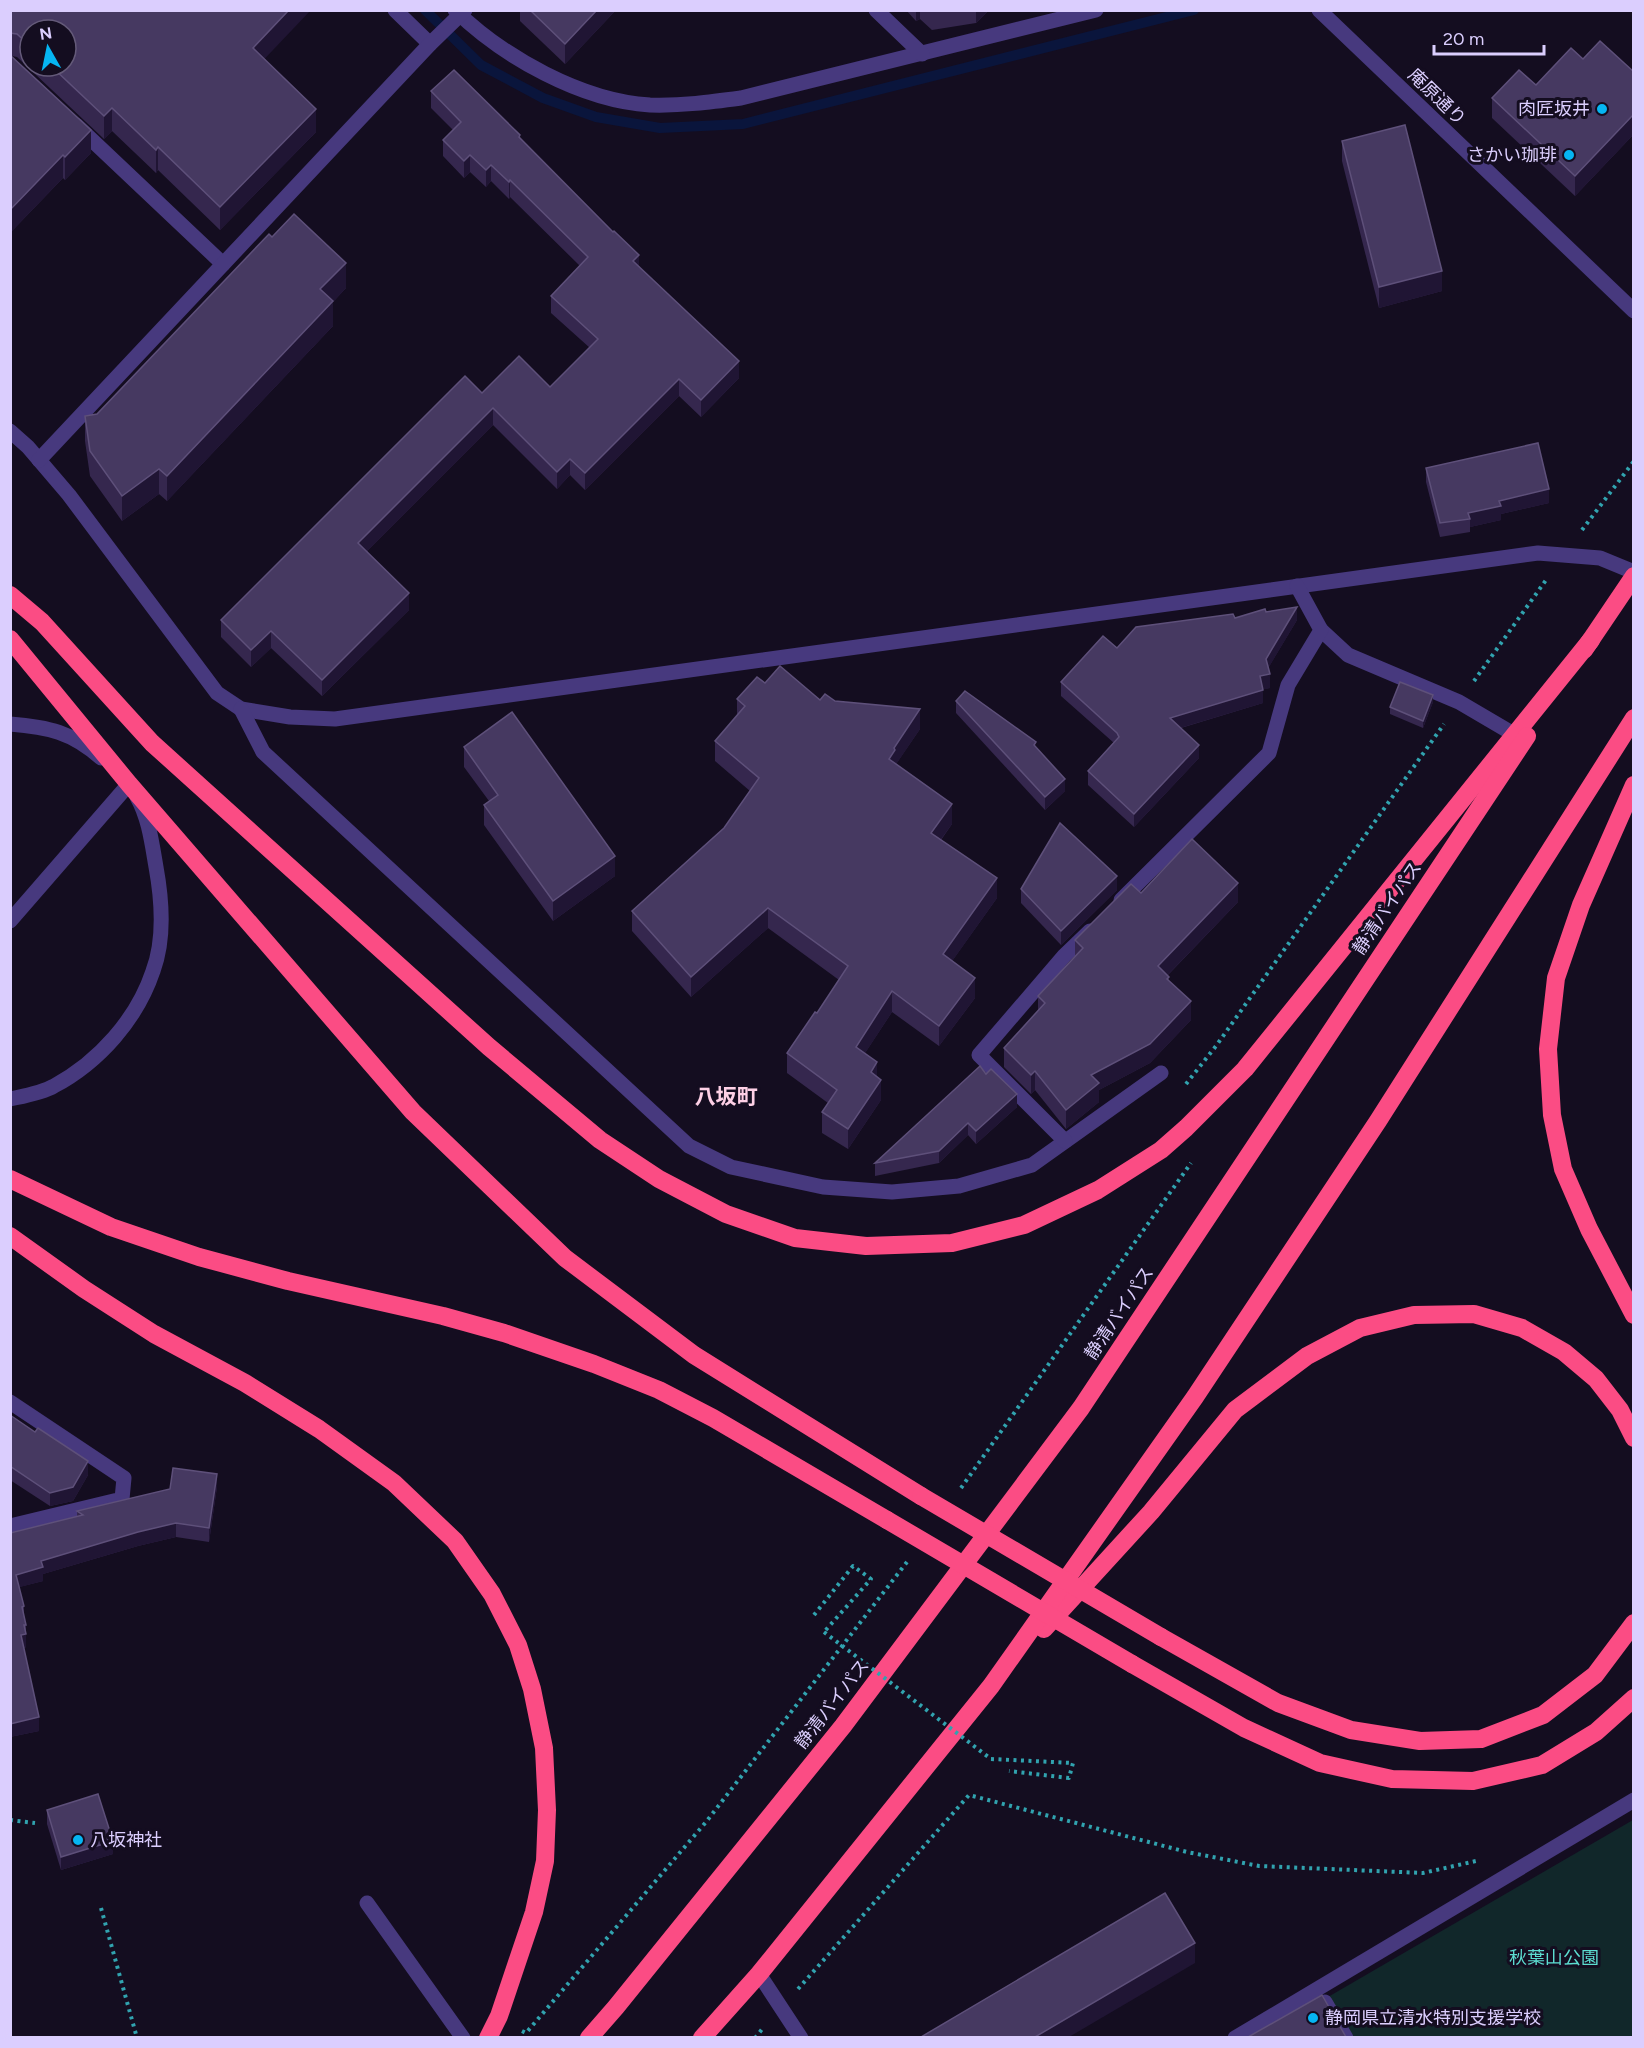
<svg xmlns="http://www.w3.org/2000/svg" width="1644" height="2048" font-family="Figtree,'Noto Sans JP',sans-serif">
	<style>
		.green { fill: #11272a }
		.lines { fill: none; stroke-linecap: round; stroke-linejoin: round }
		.stream { stroke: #0a153c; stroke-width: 10 }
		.path { stroke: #31a3af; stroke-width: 4; stroke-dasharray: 3 4.5; stroke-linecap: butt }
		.minor { stroke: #47397e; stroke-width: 15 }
		.highway { stroke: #fb4c84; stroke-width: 18 }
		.path-bridge { stroke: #31a3af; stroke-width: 4; stroke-dasharray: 3 4.5; stroke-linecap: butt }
		.highway-bridge { stroke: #fb4c84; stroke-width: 18 }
		.wall { fill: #35274e; fill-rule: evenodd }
		.shaded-wall { fill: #201534 }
		.building { fill: #463961; stroke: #5e507a; stroke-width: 1.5 }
		.poi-dot { fill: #06b5f2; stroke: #140d20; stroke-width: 2 }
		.labels { text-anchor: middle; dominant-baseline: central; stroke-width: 6; stroke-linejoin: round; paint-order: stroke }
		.street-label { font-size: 18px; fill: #dbcefe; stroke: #140d20 }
		.poi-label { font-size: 18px; fill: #dbcefe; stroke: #140d20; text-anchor: end }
		.park-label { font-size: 18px; fill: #5cdcd0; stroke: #140d20 }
		.quarter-label { font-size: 21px; font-weight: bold; fill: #fed0e6; stroke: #140d20 }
	</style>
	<rect width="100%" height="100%" fill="#140d20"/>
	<polygon class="green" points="1633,1820 1633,2037 1353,2037 1328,1997"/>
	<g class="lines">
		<polyline class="stream" points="425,10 481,65 543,98 596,117 660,128 743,124 1194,10"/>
		<g class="path">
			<polyline points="1582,530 1634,461"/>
			<polyline points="1474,681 1546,580"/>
			<polyline points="1186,1084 1216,1046 1444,724"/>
			<polyline points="961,1488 1191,1163"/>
			<polyline points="814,1615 853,1566 871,1579 824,1632"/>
			<polyline points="991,1759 1073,1763 1069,1778 1009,1771"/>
			<polyline points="10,1820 35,1823"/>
			<polyline points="101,1908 137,2038"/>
			<polyline points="798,1989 969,1795 1187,1852 1259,1866 1423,1873 1476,1861"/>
			<polyline points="522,2031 526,2033 706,1822 907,1562"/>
			<polyline points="755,2038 763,2028"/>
		</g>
		<g class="minor">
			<polyline points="395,10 430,44"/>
			<path d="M455,10C503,57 582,101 650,105C681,106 711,102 741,98L1096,10"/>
			<polyline points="876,10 922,54"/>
			<polyline points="1319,10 1634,311"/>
			<polyline points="76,125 223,264"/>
			<polyline points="10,431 28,447 69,495 217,693 241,709 290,717 335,719 1538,553 1600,558 1634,572"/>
			<polyline points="39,460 430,44 465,10"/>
			<polyline points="1321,630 1348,655 1459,702 1522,739"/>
			<polyline points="241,709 263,752 689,1146 731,1167 823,1187 892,1192 959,1186 1032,1165 1161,1073"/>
			<path d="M10,724C48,727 72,732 101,758"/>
			<polyline points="1121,900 1269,753 1288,685 1321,630 1297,586"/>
			<polyline points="10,921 129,784"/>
			<path d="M10,1099C24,1096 42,1093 54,1086C99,1062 137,1019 153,971C165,939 162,900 156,867C152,844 149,818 137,797"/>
			<polyline points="1065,1141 979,1055 1064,956 1090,931"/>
			<polyline points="10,1402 124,1478 122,1499 10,1526"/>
			<polyline points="367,1903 463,2038"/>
			<polyline points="759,1974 801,2038"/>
			<polyline points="1325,2002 1346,2038"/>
			<polyline points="1235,2038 1634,1800"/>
		</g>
		<g class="highway">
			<polyline points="10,595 42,622 152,743 489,1047 600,1140 659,1179 726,1214 795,1238 866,1246 952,1243 1024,1225 1098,1190 1161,1150 1186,1128 1245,1069 1591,640"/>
			<polyline points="10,639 129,784 413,1112 565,1258 694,1355 921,1496"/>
			<polyline points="1584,650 1634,576"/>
			<polyline points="1634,785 1581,905 1556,978 1548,1049 1552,1115 1563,1169 1589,1229 1634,1315"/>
			<polyline points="10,1179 111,1227 199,1257 288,1281 443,1316 504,1333 594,1364 659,1390 713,1418 887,1520"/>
			<polyline points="10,1236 84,1289 154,1334 245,1383 319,1429 394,1483 455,1541 492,1594 518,1645 532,1689 544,1748 547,1810 545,1861 534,1912 499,2016 488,2038"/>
			<polyline points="1044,1629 1151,1512 1235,1410 1307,1356 1360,1328 1414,1315 1474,1314 1522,1328 1564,1352 1596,1379 1620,1410 1634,1438"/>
			<polyline points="1161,1637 1278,1703 1351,1730 1420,1741 1481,1739 1543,1715 1595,1675 1634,1623"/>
			<polyline points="1132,1664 1244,1728 1320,1763 1392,1779 1473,1781 1542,1765 1596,1732 1634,1698"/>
			<polyline points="589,2038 616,2007 843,1726 1081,1408 1527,736"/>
			<polyline points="702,2038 759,1974 991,1686 1195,1397 1378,1121 1634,718"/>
		</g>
		<polyline class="path-bridge" points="824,1632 991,1759"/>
		<g class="highway-bridge">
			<polyline points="921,1496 1161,1637"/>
			<polyline points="887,1520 1132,1664"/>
		</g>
	</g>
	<g class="wall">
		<path d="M10,10L265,59L316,132L220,230L158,170L156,173L112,131L104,139L17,57L12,56L91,153L65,180L63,178L10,233ZM30,30L66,66H30Z"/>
		<polygon points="520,10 616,10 565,64 520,21"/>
		<polygon points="906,10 989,10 976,23 932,30 920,19 916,21"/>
		<polygon points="1634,72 1634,134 1575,196 1492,118 1492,98 1536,85"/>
		<polygon points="431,91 520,139 639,266 739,378 701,417 679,396 585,490 570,475 557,489 493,425 367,551 409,610 322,696 271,648 251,667 221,637 221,620 482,393 550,387 590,348 551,313 551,296 580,266 510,197 509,199 491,181 486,187 470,172 464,178 443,156 443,140 453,130 431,108"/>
		<polygon points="1342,141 1442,291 1379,308 1342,161"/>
		<polygon points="272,237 346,288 333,302 333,326 167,501 159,494 122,521 90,476 85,441 85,416 97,414"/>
		<polygon points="1426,468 1549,503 1501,514 1501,520 1470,527 1470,532 1440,537 1426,482"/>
		<polygon points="1266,612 1297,620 1268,668 1270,688 1263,689 1263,703 1181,728 1199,758 1134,827 1088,785 1088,771 1114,743 1061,696 1061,682 1117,648 1235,618"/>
		<polygon points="765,683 820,700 835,701 920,729 896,764 952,824 941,840 997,898 952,961 975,998 939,1046 892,1012 865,1053 877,1077 881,1100 848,1149 822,1133 822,1112 828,1103 787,1073 787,1053 817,1013 839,980 768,928 691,997 632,931 632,911 724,828 750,791 715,761 715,741 737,716 737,699"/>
		<polygon points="956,701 1036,747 1065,791 1045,810 956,713"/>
		<polygon points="1433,702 1423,728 1390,714 1390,707"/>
		<polygon points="464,747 615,876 553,921 484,825 484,805 489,801 464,767"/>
		<polygon points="1021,889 1117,890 1061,945 1021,903"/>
		<polygon points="1141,893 1238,902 1168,975 1169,981 1191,1020 1150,1063 1099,1090 1099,1102 1066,1129 1035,1090 1031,1094 1004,1067 1004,1048 1038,1011 1038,996 1075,956 1075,940"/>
		<polygon points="986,1074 1017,1107 976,1144 968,1135 939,1163 875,1176 875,1163"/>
		<polygon points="10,1415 88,1475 73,1501 50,1506 10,1480"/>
		<polygon points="217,1487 209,1542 176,1537 138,1546 43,1574 43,1581 19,1587 24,1606 24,1616 26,1625 26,1647 24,1648 39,1731 10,1737 10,1533 77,1517 77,1511"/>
		<polygon points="47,1810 113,1854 61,1870 47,1824"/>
	</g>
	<g class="shaded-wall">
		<polygon points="289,10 311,10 253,71 253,48"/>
		<polygon points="597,10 616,10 565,64 565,44"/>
		<polygon points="916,10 920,10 920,19 916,21"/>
		<polygon points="976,10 989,10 976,23"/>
		<polygon points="112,108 112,131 104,139 104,116"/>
		<polygon points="316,109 316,132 220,230 220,207"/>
		<polygon points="1634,114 1634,134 1575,196 1575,176"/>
		<polygon points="91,130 91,153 65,180 65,157"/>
		<polygon points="158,147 158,170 156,173 156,150"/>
		<polygon points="63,155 63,178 10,233 10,210"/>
		<polygon points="470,155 470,172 464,178 464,161"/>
		<polygon points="491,165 491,181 486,187 486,170"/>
		<polygon points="510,180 510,197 509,199 509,182"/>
		<polygon points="639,255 639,272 633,261"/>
		<polygon points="346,263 346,288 333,302 333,326 167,501 167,476 320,289"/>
		<polygon points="1442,271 1442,291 1379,308 1379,287"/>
		<polygon points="739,361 739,378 701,417 701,400"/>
		<polygon points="679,379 679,396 585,490 585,473"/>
		<polygon points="493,408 493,425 358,560 358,543"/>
		<polygon points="570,459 570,475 557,489 557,472"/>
		<polygon points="159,469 159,494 122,521 122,496"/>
		<polygon points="1549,489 1549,503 1501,514 1501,520 1470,527 1470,519 1468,513 1499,501"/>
		<polygon points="409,593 409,610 322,696 322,680"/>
		<polygon points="1297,607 1297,620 1266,672 1266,659"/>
		<polygon points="271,631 271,648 251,667 251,650"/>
		<polygon points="1270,674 1270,688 1260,690 1260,676"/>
		<polygon points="1263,690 1263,703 1170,731 1170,718"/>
		<polygon points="1433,695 1433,702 1423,728 1423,721"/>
		<polygon points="920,709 920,729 895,766 889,759 894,748"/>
		<polygon points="1199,745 1199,758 1134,827 1134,814"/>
		<polygon points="1065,779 1065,791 1045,810 1045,797"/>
		<polygon points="952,804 952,824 931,853 931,833"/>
		<polygon points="615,856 615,876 553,921 553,901"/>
		<polygon points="1117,876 1117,890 1061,945 1061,931"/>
		<polygon points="997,878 997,898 943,974 943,954"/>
		<polygon points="1238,883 1238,902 1158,985 1158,966"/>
		<polygon points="768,908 768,928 691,997 691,977"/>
		<polygon points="975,978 975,998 939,1046 939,1026"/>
		<polygon points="892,991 892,1012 856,1067 856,1047"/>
		<polygon points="1191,1001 1191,1020 1150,1063 1099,1090 1099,1102 1066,1129 1066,1110 1091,1075"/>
		<polygon points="877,1062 877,1082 871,1072"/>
		<polygon points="1035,1071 1035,1090 1031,1094 1031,1075"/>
		<polygon points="881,1080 881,1100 848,1149 848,1129"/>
		<polygon points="1017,1094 1017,1107 976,1144 976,1131"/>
		<polygon points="968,1123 968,1135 939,1163 939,1151"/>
		<polygon points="88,1461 88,1475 73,1501 50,1506 50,1493"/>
		<polygon points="217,1474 217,1487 209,1542 209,1528"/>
		<polygon points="176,1523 176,1537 138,1546 43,1574 43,1581 16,1588 16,1575 41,1561 138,1532"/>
		<polygon points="26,1634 26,1647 21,1648 21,1635"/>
		<polygon points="39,1717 39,1731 10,1737 10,1724"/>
		<polygon points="113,1841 113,1854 61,1870 61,1857"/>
		<polygon points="1195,1943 1195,1963 1069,2037 1035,2037"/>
	</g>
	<g class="building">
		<polygon points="10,10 289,10 253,48 316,109 220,207 158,147 156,150 112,108 104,116 51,66 66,66 66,30 30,30 30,46 17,34 10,33"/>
		<polygon points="530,10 597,10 565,44"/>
		<polygon points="1600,41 1634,72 1634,114 1575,176 1492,98 1519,70 1536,85 1571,48 1583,59"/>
		<polygon points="10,55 91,130 65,157 63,155 10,210"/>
		<polygon points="454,70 520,135 519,137 613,232 614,231 639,255 633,261 739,361 701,400 679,379 585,473 570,459 557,472 493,408 358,543 409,593 322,680 271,631 251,650 221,620 465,376 482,393 519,356 550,387 598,339 551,296 588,257 510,180 509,182 491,165 486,170 470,155 464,161 443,140 461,122 431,91"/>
		<polygon points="1405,125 1442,271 1379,287 1342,141"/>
		<polygon points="294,214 346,263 320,289 333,301 167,476 159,469 122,496 90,451 85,416 97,414 269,234 272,237"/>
		<polygon points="1538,443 1549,489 1499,501 1501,506 1468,513 1470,519 1440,523 1426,468"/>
		<polygon points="1297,607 1266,659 1270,674 1260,676 1263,690 1170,718 1199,745 1134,814 1088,771 1119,737 1117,733 1061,682 1103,636 1117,648 1136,627 1233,614 1235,618 1265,609 1266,612"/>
		<polygon points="780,666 820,700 825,694 835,701 920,709 894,748 895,750 889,759 952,804 931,833 997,878 943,954 975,978 939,1026 892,991 856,1047 877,1062 871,1072 881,1080 848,1129 822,1112 837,1090 787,1053 815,1012 817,1013 848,966 768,908 691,977 632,911 724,828 759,778 715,741 745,706 737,699 757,677 765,683"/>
		<polygon points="1400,682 1433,695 1423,721 1390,707"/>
		<polygon points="965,691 1036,742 1034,745 1065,779 1045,797 956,701"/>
		<polygon points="512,712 615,856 553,901 484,805 498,795 464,747"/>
		<polygon points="1060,823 1117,876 1061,931 1021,889"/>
		<polygon points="1192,839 1238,883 1158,966 1169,977 1167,979 1191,1001 1150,1044 1091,1075 1099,1083 1066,1110 1035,1071 1031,1075 1004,1048 1045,1003 1038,996 1083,948 1075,940 1131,884 1141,893"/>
		<polygon points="980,1066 986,1074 991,1069 1017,1094 976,1131 968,1123 939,1151 875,1163"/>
		<polygon points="10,1415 35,1432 38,1428 88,1461 73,1487 50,1493 10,1466"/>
		<polygon points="173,1468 217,1474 209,1528 176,1523 138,1532 41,1561 43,1567 16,1575 24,1606 22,1607 26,1625 24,1625 26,1634 21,1635 39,1717 10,1724 10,1533 83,1515 77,1511 170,1489"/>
		<polygon points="98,1794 113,1841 61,1857 47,1810"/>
		<polygon points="1165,1893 1195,1943 1035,2037 921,2037"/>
		<polygon points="1322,1995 1346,2037 1248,2037"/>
	</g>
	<g class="poi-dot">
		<circle cx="1602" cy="109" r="6"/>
		<circle cx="1569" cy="155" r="6"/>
		<circle cx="78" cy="1840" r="6"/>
		<circle cx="1313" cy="2018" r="6"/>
	</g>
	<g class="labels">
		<g class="street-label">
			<text transform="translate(1437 97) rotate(44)">庵原通り</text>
			<text transform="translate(1387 908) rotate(-56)">静清バイパス</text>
			<text transform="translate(1119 1313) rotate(-56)">静清バイパス</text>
			<text transform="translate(832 1704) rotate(-52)">静清バイパス</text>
		</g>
		<g class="poi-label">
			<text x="1590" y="109">肉匠坂井</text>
			<text x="1557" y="155">さかい珈琲</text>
			<text x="90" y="1840" text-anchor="start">八坂神社</text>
			<text x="1325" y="2018" text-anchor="start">静岡県立清水特別支援学校</text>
		</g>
		<g class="park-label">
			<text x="1554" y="1958">秋葉山公園</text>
		</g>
		<g class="quarter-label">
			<text x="726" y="1096">八坂町</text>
		</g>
	</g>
	<rect width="1644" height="2048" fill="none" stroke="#dbcefe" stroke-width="24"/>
	<g transform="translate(48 48) rotate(351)"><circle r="28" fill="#140d20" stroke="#645a79" stroke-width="1.5"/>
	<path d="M0-4.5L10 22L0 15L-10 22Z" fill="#06b5f2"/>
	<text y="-9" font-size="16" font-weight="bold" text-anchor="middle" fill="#dbcefe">N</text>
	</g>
	<path d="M1434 45v9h110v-9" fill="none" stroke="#dbcefe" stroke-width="3"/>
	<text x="1443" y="45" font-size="18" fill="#dbcefe" stroke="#140d20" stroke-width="4.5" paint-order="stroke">20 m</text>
</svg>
